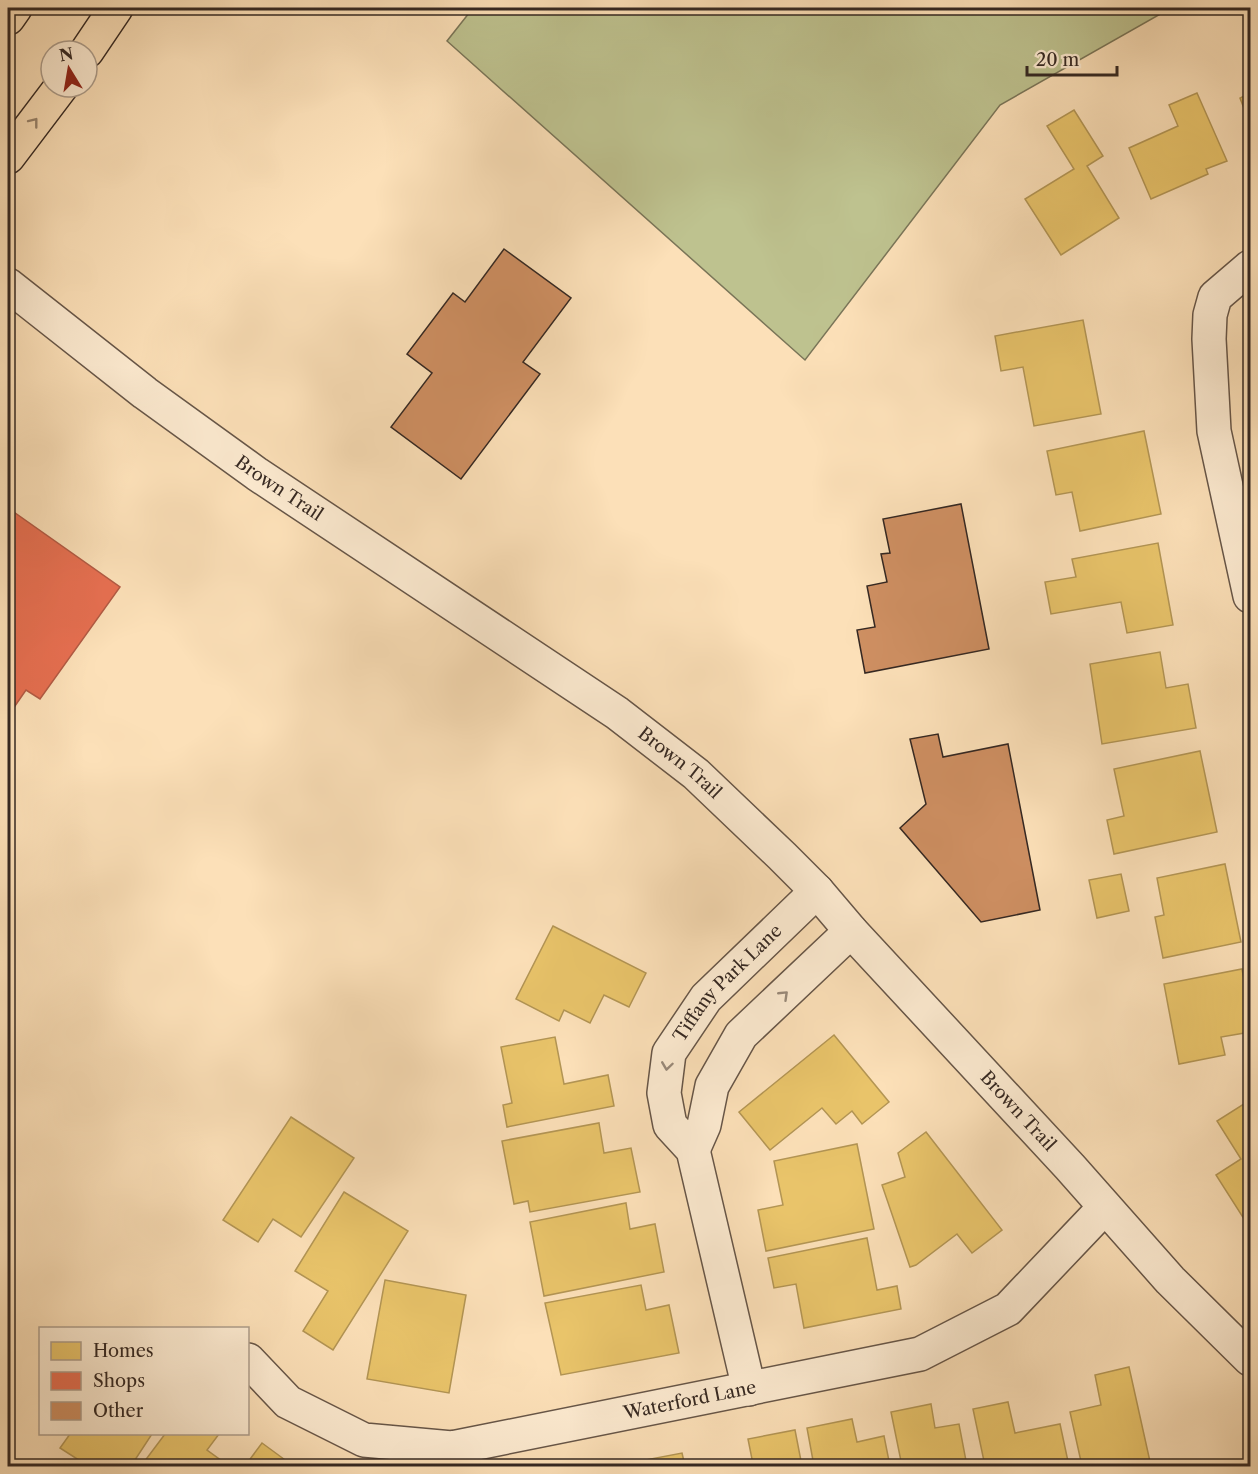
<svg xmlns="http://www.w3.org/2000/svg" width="1258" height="1474" font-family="'Libre Caslon Text',serif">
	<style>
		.green { fill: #bec28f; stroke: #7a7558; stroke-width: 1.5 }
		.homes { fill: #e9c46a; stroke: #b39554; stroke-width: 1.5 }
		.shops { fill: #e76f51; stroke: #b25a43; stroke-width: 1.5 }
		.building { fill: #ce8f62; stroke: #352822; stroke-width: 1.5 }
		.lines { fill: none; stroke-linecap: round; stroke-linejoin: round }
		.minor-casing { stroke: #675648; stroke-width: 36 }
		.major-casing { stroke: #352822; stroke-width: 36 }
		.minor { stroke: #fdebd1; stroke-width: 33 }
		.major { stroke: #fce0b8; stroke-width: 33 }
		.oneway { stroke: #98846d }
		.oneway2 { stroke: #998a7a }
		.labels { text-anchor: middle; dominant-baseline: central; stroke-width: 6; stroke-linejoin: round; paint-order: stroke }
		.street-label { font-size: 18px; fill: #352822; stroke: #fdebd1 }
	</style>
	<rect width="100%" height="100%" fill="#fce0b8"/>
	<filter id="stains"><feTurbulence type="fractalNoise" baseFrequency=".00333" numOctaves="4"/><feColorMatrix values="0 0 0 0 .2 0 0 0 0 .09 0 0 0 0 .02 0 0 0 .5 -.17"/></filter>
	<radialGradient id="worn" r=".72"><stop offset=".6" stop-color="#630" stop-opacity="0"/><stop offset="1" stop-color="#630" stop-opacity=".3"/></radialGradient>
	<polygon class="green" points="473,8 1171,8 1000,105 805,360 447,41"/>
	<g class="homes">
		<polygon points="1197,93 1227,161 1206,169 1208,174 1151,199 1129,148 1178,126 1169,105"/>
		<polygon points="1250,93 1250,124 1240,98"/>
		<polygon points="1074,110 1103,156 1087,166 1119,218 1061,255 1025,199 1074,169 1047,126"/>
		<polygon points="1083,320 1101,414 1034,426 1023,367 1001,371 995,336"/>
		<polygon points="1144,431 1161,514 1080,531 1072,492 1056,495 1047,451"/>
		<polygon points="1158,543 1173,625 1127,633 1121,602 1051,614 1045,582 1076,577 1072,559"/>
		<polygon points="1160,652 1166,688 1188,684 1196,728 1102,744 1090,664"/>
		<polygon points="1200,751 1217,832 1114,854 1107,820 1124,816 1114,769"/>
		<polygon points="1225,864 1241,942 1163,958 1155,917 1164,915 1157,878"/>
		<polygon points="1121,874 1129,911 1097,918 1089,880"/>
		<polygon points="553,926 646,973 629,1007 604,995 590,1023 564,1010 559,1021 516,999"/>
		<polygon points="1242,969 1250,1012 1250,1032 1221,1037 1225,1055 1179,1064 1164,984"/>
		<polygon points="834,1035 889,1102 862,1124 852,1111 836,1124 822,1108 770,1150 739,1112"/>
		<polygon points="555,1037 564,1084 608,1075 614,1106 507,1127 503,1105 512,1103 501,1047"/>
		<polygon points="1250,1100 1250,1215 1244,1219 1216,1175 1241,1159 1217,1121"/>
		<polygon points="291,1117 354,1158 301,1237 273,1219 258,1242 223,1220"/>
		<polygon points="599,1123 604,1153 631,1148 640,1192 530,1212 528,1201 514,1204 502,1141"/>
		<polygon points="926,1132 1002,1230 972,1253 957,1234 916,1265 910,1267 882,1185 905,1177 898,1153"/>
		<polygon points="857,1144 874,1229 766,1251 758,1210 783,1205 774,1161"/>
		<polygon points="344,1192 408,1231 333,1350 303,1331 328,1291 295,1271"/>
		<polygon points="626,1203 630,1229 655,1224 664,1272 544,1296 530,1222"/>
		<polygon points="867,1238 877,1290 897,1286 901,1309 804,1328 796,1284 774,1288 768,1258"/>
		<polygon points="385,1280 466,1295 449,1393 367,1379"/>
		<polygon points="641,1285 646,1310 669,1305 679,1353 561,1375 545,1303"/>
		<polygon points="1129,1367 1151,1466 1082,1466 1070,1412 1101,1405 1095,1375"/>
		<polygon points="1008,1402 1015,1433 1060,1424 1069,1466 985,1466 973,1409"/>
		<polygon points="931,1404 935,1428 959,1424 967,1466 902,1466 891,1412"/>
		<polygon points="852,1419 857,1442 884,1436 890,1466 814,1466 807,1428"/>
		<polygon points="795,1430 802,1466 739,1466 753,1464 748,1439"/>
		<polygon points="70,1434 152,1434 131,1466 88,1466 60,1448"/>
		<polygon points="165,1434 219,1434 207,1450 229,1466 141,1466"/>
		<polygon points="262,1443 292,1465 291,1466 245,1466"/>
		<polygon points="682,1453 685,1466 641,1466 640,1461"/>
	</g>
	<polygon class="shops" points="8,508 120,587 40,699 26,690 8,716"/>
	<g class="building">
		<polygon points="504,249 571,298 523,362 540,374 461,479 391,427 432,373 407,354 453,293 465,302"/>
		<polygon points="961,504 989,649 865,673 857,630 875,627 867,586 887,582 881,554 890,553 883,519"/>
		<polygon points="938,734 943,757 1008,744 1040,910 981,922 900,828 926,804 910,739"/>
	</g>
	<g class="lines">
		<g class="minor-casing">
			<g id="minor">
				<polyline points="1250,267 1215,297 1210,315 1209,339 1214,431 1250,596"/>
				<path id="s1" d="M8,285L145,393L257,474L617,713L696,774L782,856L817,891L851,931L1070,1167L1170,1280L1250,1359"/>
				<polyline points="693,1150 704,1125 712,1086 741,1035 851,931"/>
				<path id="s2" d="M248,1360L288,1402L364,1440L452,1448L920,1354L1008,1309L1105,1207"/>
				<path id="s3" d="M749,1389L693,1150L670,1125L664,1093L669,1053L706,998L817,891"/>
			</g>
		</g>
		<g class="major-casing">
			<g id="major">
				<polyline points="8,18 15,8"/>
				<polyline points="87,51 116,8"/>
				<polyline points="8,157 61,87"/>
			</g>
		</g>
		<use href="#minor" class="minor"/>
		<use href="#major" class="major"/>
	</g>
	<defs><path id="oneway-chevron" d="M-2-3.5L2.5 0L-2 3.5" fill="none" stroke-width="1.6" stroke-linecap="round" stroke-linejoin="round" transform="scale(1.5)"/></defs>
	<use class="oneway" href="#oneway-chevron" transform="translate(34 122) rotate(-52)"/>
	<g class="oneway2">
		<use href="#oneway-chevron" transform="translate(784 995) rotate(-44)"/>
		<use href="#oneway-chevron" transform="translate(667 1066) rotate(98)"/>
	</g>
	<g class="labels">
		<g class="street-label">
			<text stroke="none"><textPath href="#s1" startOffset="339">Brown Trail</textPath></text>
			<text stroke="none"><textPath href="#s1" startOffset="825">Brown Trail</textPath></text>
			<text stroke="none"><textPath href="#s3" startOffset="444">Tiffany Park Lane</textPath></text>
			<text stroke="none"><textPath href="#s1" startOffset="1311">Brown Trail</textPath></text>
			<text stroke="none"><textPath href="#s2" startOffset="474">Waterford Lane</textPath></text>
		</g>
	</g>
	<rect width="1258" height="1474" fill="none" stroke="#fce0b8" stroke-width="30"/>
	<rect x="9" y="9" width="1240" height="1456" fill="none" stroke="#352822" stroke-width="3"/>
	<rect x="15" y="15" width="1228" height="1444" fill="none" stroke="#352822" stroke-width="1.5"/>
	<rect x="39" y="1327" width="210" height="108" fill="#fdebd1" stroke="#ad9d8b" stroke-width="1.5"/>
	<rect x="51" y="1342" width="30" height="18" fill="#e9c46a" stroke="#ad9d8b" stroke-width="1.5"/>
	<text x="93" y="1357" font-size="18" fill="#352822">Homes</text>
	<rect x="51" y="1372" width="30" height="18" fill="#e76f51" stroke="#ad9d8b" stroke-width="1.5"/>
	<text x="93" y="1387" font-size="18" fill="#352822">Shops</text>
	<rect x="51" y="1402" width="30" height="18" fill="#ce8f62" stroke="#ad9d8b" stroke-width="1.5"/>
	<text x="93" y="1417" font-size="18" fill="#352822">Other</text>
	<g transform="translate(69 69) rotate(349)"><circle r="28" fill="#fdebd1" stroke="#ad9d8b" stroke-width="1.5"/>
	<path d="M0-4.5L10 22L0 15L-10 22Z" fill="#8f2418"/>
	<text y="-9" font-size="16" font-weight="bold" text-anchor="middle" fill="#352822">N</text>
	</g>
	<path d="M1027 66v9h90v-9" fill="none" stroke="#352822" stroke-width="3"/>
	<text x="1036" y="66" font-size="18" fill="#352822" stroke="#fdebd1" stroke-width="4.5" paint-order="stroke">20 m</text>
	<rect width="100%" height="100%" filter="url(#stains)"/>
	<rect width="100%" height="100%" fill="url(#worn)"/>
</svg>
